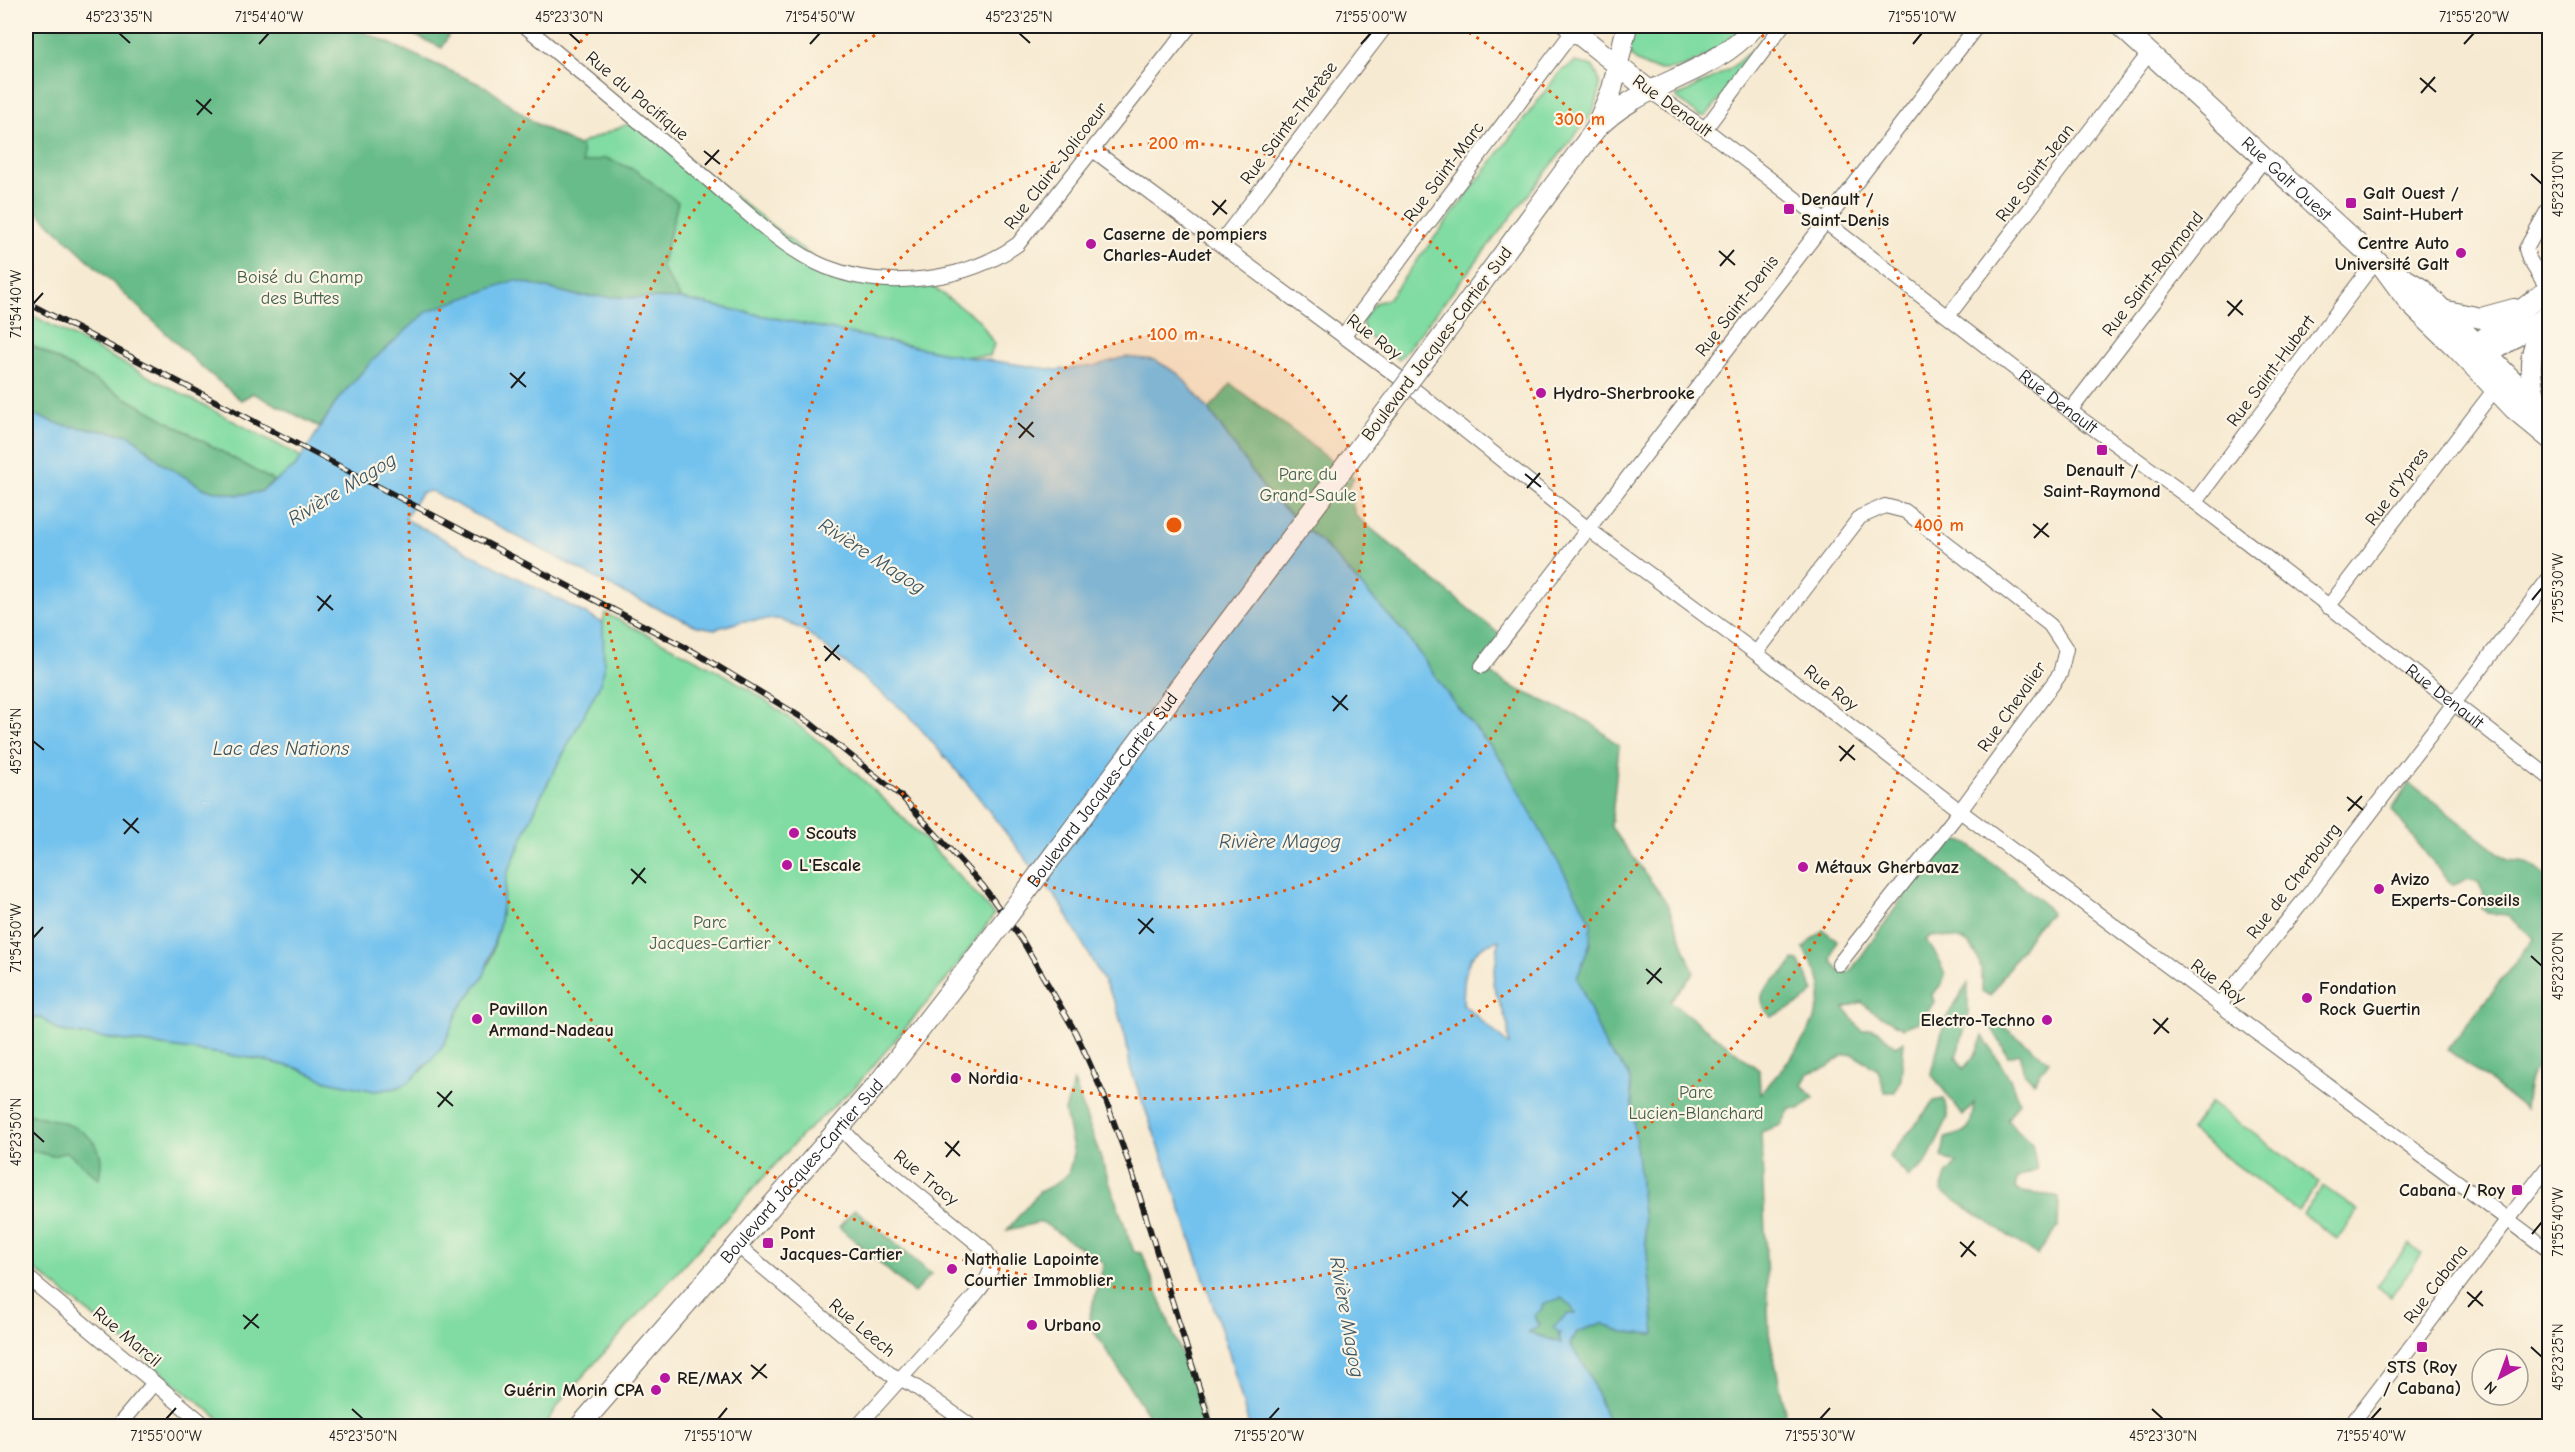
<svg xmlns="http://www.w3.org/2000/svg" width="2575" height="1452" font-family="'Comic Neue',sans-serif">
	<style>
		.green { fill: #81dca3; stroke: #4e7c60; stroke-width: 1.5 }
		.forest { fill: #68bc89; stroke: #426c52; stroke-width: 1.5 }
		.water { fill: #73c2ee; stroke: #486f85; stroke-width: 1.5; fill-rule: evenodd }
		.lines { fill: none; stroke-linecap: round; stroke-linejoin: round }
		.street-casing { stroke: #69645c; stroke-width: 16 }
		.secondary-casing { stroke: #69645c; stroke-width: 22 }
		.street { stroke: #fff; stroke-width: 14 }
		.secondary { stroke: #fff; stroke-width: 20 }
		.rail-casing { stroke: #1c1c1c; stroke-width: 6 }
		.rail { stroke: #fcf5e5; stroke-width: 4; stroke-dasharray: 11; stroke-linecap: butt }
		.secondary-bridge-casing { stroke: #69645c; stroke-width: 22; stroke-linecap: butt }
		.secondary-bridge { stroke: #fff; stroke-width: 20 }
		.ticks { fill: none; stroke: #1c1c1c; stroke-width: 2 }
		.ring { fill: none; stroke: #e8590c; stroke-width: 3; stroke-dasharray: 3 6 }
		.poi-dot { fill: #b5179e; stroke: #fcf5e5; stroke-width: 2 }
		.labels { text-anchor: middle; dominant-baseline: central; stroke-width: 4.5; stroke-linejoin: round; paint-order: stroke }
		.street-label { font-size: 18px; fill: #1c1c1c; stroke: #fcf5e5 }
		.poi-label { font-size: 18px; font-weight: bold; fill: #1c1c1c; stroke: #fcf5e5; text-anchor: start }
		.park-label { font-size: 18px; fill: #3f5f4b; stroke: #fcf5e5 }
		.water-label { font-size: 20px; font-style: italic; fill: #3a5666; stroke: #fcf5e5 }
		.centre { fill: #e8590c; stroke: #fcf5e5; stroke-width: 3 }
		.ring-label { font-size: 18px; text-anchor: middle; font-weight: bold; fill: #e8590c; stroke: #fcf5e5; stroke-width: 4.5; stroke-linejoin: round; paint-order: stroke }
		.neatline { fill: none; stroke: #1c1c1c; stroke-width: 2 }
		.ticks-label { font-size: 15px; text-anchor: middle; fill: #1c1c1c }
	</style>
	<rect width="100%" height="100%" fill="#fcf5e5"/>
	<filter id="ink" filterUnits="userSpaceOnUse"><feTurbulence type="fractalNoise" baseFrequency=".0167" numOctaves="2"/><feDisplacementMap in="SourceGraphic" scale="12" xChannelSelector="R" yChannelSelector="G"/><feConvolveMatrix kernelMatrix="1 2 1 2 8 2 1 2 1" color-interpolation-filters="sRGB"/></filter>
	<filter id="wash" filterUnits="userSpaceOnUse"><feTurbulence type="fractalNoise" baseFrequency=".008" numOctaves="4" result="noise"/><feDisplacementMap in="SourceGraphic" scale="24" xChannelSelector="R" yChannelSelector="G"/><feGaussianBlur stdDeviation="1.35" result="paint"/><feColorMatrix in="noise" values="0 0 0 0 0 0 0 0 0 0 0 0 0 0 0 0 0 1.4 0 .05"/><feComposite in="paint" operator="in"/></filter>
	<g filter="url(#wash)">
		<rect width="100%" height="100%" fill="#f7ead2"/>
		<g class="green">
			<path d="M1631,26H1744C1720,49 1675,85 1640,63C1635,60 1629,55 1628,49C1627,42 1630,32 1631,26Z"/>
			<polygon points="1774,26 1777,26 1706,116 1699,116 1676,97 1730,69 1756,46"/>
			<path d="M1575,62L1592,66C1605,82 1599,99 1590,116L1399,360L1365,333L1362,321L1375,303L1388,299L1559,73Z"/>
			<polygon points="637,120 825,267 920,278 979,320 994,344 990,356 960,356 681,299 578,296 339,398 320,427 253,393 241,400 386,225"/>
			<polygon points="26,312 302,457 295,467 260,492 26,412"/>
			<path d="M605,613C660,642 719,667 769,703C852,763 927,838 994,915L952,973L856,1086L803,1134L563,1398L545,1426H228L26,1262V1017L41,1018L58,1030L76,1034L258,1059L297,1068L327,1081L421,1072L445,1042L460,1008L476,986L490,962L499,926L507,874L540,798L599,686C607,662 598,637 605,613Z"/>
			<polygon points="2211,1102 2319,1182 2298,1211 2190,1130"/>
			<polygon points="2323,1186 2358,1211 2337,1239 2303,1214"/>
			<polygon points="2409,1244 2422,1254 2391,1297 2377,1286"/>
		</g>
		<g class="forest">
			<polygon points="26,26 351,26 486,87 535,123 582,148 583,163 606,158 635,170 678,202 661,267 681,299 578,296 515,280 373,360 339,398 320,427 253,393 241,400 203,368 26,201"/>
			<polygon points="395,26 453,26 442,48"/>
			<polygon points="26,343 37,348 274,481 260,492 238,495 205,489 163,464 130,435 62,425 31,414 26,404"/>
			<path d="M1231,384L1354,478L1347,488L1356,516L1504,638L1482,666L1508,685L1591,723L1619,746L1611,827L1667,903L1694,973L1670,1001L1759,1070L1760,1094C1785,1067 1819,1029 1821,990C1822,977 1809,959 1803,948L1823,930L1837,940L1831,960L1839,971L1850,972L1912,885L1954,839L1964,841L2039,899L2051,913L2036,927L1990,996L1982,991C1983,975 1980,946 1961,940C1953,937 1941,937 1932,935L1926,940L1937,956L1945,975L1942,984L1932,994L1934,1002L1921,1021L1903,1028L1870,1010L1862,1002L1844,1008L1862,1031L1870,1028L1880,1032L1895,1046L1904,1041L1901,1079L1895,1092H1885L1878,1070L1852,1054L1842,1056L1828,1067L1808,1073L1802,1086L1814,1098L1799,1109H1790L1781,1125L1761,1132L1769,1333L1788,1426H1610L1587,1370L1569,1345L1577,1332L1602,1323L1623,1332L1655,1334L1629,1074L1606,1048L1577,978L1590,943L1562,871L1500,758L1451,699L1407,636L1326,547L1267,493L1209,410Z"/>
			<path d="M2409,783L2508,860L2527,862L2549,879V1058C2527,1068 2528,1087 2525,1109L2448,1049L2534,938L2506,915L2487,913L2481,907L2484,894L2478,882L2468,879L2454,885L2446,879L2392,810Z"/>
			<path d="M1794,960L1799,961L1814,991C1804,1005 1786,1009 1771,1017C1744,987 1784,981 1794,960Z"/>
			<path d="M1968,983V1018L1956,1057L1963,1069L1975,1055L1983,1036L2010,1079L2019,1102L2007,1120L2032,1144L2037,1170L2017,1178L2015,1189C2031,1197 2042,1192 2059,1197L2058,1227L2037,1255L1941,1191L1946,1175L1957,1163L1942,1157L1945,1138C1971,1133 1971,1127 1974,1103L1963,1116L1931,1073L1945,1020Z"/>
			<polygon points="1992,1018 2049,1061 2034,1082 2024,1072 2019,1053 2008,1056 1992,1028"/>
			<polygon points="1074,1082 1134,1252 1142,1253 1200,1402 1205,1426 1155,1426 1088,1322 1104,1264 1042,1222 1007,1230 1039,1192 1057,1183 1068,1173 1074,1154 1065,1111"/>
			<polygon points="1944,1099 1948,1118 1926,1163 1909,1177 1889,1157 1934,1101"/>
			<path d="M26,1114C51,1118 98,1127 101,1160C101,1166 100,1173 99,1179L67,1152L52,1156L26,1149Z"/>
			<polygon points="855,1209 931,1274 914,1293 839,1227"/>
			<polygon points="1561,1298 1570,1304 1575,1314 1565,1316 1561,1343 1528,1332 1540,1324 1534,1316 1545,1302"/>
		</g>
		<path class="water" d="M515,280L578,296L681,299L960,356L1056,370L1094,366L1125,357L1155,360L1179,374L1209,410L1267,493L1326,547L1407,636L1451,699L1500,758L1591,921L1590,943L1577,978L1606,1048L1629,1074L1655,1334L1623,1332L1602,1323L1577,1332L1570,1344L1587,1370L1610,1426H1249L1229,1353L1171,1180L1130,1067L1126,1039L1115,1002L1062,906L973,790L909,715L804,630L779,619L743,621L715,629L697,626L624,593L431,491L421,493L405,519L603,623L604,671L599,686L540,798L507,874L499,926L484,976L460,1008L445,1042L435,1056L408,1083L396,1088L375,1091L327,1081L297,1068L258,1059L76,1034L58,1030L41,1018L26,1017V412L62,425L130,435L163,464L205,489L238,495L260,492L295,467L339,398L373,360L428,311ZM1499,940L1493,984L1508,1025L1509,1045L1463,1004C1464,974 1464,949 1499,940ZM1561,1298L1570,1304L1575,1314H1567L1553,1328L1560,1333L1558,1334L1561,1343L1528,1332L1539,1327L1534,1316L1542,1309V1305Z"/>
	</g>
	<g filter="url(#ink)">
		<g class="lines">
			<g class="street-casing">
				<g id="street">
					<path d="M525,26C586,77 648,129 710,181C743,209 786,251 826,267C885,291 967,281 1018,244L1190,26"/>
					<path id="s1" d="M1650,91L1705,129L2070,411L2195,502L2550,778"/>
					<polyline points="1705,129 1782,26"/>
					<polyline points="1093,150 1397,376 1588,529 1756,653 1960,811 2550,1251"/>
					<polyline points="2550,206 2526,249 2529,259 2550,292"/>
					<polyline points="1220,243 1386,26"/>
					<polyline points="1948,316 2150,52"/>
					<polyline points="1343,336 1577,26"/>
					<polyline points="2070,411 2264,159"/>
					<polyline points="2195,502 2376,260"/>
					<polyline points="2328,607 2495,389"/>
					<polyline points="1756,653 1860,517 1885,506 1905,511 2050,625 2066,649 2060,674 1960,811 1839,964"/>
					<polyline points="1482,666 1977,26"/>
					<polyline points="2219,1005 2309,894 2550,577"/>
					<path d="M840,1127L857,1145L983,1248C1002,1266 984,1284 971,1300L858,1426"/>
					<polyline points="738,1246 890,1374 913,1385 971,1426"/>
					<polyline points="26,1276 206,1426"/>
					<polyline points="118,1426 154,1383"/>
					<polyline points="2350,1426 2550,1164"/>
				</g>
			</g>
			<g class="secondary-casing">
				<g id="secondary">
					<polyline points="1568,26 1650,91"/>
					<path id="s2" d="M2120,26L2382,266L2410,304L2456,348L2514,409L2550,439"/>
					<polyline points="1598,122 1612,89 1627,26"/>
					<polyline points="2390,270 2422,289 2550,418"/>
					<polyline points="2447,311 2481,318 2514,309"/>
					<polyline points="2470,354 2478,343 2550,288"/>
					<polyline points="2478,356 2489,354 2550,314"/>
					<path d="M1427,357L1595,130C1642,80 1708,79 1755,26"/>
					<path d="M2537,403C2526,366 2530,351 2546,316"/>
					<path id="s3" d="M580,1426L880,1081L989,941"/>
				</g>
			</g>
			<use href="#street" class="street"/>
			<use href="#secondary" class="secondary"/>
			<g class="rail-casing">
				<polyline id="rail" points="26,302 696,653 809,722 902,797 983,886 1022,940 1076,1033 1105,1098 1132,1172 1211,1426"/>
			</g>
			<use href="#rail" class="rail"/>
			<g class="secondary-bridge-casing">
				<g id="secondary-bridge">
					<path id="s4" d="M989,941L1427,357"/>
				</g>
			</g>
			<use href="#secondary-bridge" class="secondary-bridge"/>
		</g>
	</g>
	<path class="ticks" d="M119,33L130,43M569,33L580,43M1019,33L1030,43M259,44L269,33M810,44L820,33M1361,44L1371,33M1913,44L1922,33M2464,44L2474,33M2420,78L2436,92M2421,93L2435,77M196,100L212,114M197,115L211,99M704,151L720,164M705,165L719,150M2531,174L2542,184M1212,201L1227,214M1213,215L1226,200M1719,251L1735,265M1720,266L1734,250M2227,301L2243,315M33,304L43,293M2228,316L2242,300M510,373L526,387M511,388L525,372M1018,423L1034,437M1019,438L1033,422M1525,474L1541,487M1527,488L1540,473M2033,524L2049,537M2034,538L2048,523M317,596L333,610M2532,600L2542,588M318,611L331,595M824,646L840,660M825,661L839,645M1332,696L1348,710M1333,711L1347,695M33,741L44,750M1839,746L1855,760M1840,761L1854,745M2347,797L2363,810M2348,811L2362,796M123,819L139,833M124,834L138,818M631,869L646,883M632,884L645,868M1138,919L1154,933M1139,934L1153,918M33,938L43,927M2531,956L2542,966M1646,969L1662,983M1647,984L1661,968M2153,1019L2169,1033M2154,1034L2168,1018M437,1092L453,1106M438,1107L452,1091M33,1132L44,1142M945,1142L960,1156M946,1157L959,1141M1452,1192L1468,1206M1453,1207L1467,1191M2532,1234L2542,1222M1960,1242L1976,1256M1961,1257L1974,1241M2467,1292L2483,1306M2468,1307L2482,1291M243,1315L259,1328M244,1329L258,1314M2531,1347L2542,1357M751,1365L767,1378M752,1379L766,1364M352,1409L363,1419M2152,1409L2163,1419M166,1419L176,1408M718,1419L727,1408M1269,1419L1279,1408M1820,1419L1830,1408M2371,1419L2381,1408"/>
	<circle cx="1174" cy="525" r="191" fill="#e8590c" fill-opacity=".12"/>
	<g class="ring">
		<circle cx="1174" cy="525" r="191"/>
		<circle cx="1174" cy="525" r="382"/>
		<path d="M1461 28A574 574 0 1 1 887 28"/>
		<path d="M1756 28A765 765 0 1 1 592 28"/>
	</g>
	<g class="poi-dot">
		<rect x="2345" y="197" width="12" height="12" rx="3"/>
		<rect x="1783" y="203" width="12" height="12" rx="3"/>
		<circle cx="1091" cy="244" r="6"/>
		<circle cx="2461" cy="253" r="6"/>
		<circle cx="1541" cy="393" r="6"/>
		<rect x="2096" y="444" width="12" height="12" rx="3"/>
		<circle cx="794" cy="833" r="6"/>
		<circle cx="787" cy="865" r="6"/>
		<circle cx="1803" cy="867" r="6"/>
		<circle cx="2379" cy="889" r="6"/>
		<circle cx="2307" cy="998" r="6"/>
		<circle cx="477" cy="1019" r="6"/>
		<circle cx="2047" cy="1020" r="6"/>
		<circle cx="956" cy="1078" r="6"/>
		<rect x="2511" y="1184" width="12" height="12" rx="3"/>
		<rect x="762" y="1237" width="12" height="12" rx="3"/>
		<circle cx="952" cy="1269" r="6"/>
		<circle cx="1032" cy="1325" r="6"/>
		<rect x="2416" y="1341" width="12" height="12" rx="3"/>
		<circle cx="665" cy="1378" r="6"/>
		<circle cx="656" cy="1390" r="6"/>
	</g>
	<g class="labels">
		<g class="street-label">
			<text transform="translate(637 96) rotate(40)">Rue du Pacifique</text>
			<text transform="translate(1672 106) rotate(36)">Rue Denault</text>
			<text transform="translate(1289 123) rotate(-53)">Rue Sainte-Thérèse</text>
			<text transform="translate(1056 166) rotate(-52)">Rue Claire-Jolicoeur</text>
			<text transform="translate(1444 172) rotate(-53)">Rue Saint-Marc</text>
			<text transform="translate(2035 173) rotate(-53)">Rue Saint-Jean</text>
			<text stroke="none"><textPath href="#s2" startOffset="226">Rue Galt Ouest</textPath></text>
			<text transform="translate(2153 274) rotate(-52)">Rue Saint-Raymond</text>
			<text transform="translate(1737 306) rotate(-52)">Rue Saint-Denis</text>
			<text transform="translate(1374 337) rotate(37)">Rue Roy</text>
			<text transform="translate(1437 344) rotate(-53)">Boulevard Jacques-Cartier Sud</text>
			<text transform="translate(2271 371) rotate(-53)">Rue Saint-Hubert</text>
			<text stroke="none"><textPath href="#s1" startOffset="513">Rue Denault</textPath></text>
			<text transform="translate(2397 487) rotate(-53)">Rue d'Ypres</text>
			<text transform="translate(1831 688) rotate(38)">Rue Roy</text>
			<text stroke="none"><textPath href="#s1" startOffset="999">Rue Denault</textPath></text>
			<text transform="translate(2012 707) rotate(-55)">Rue Chevalier</text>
			<text stroke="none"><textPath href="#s4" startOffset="189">Boulevard Jacques-Cartier Sud</textPath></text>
			<text transform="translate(2294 881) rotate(-52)">Rue de Cherbourg</text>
			<text transform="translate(2218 982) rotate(37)">Rue Roy</text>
			<text stroke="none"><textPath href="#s3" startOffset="338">Boulevard Jacques-Cartier Sud</textPath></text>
			<text transform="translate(926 1178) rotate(39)">Rue Tracy</text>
			<text transform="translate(2436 1284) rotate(-53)">Rue Cabana</text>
			<text transform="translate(862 1328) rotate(40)">Rue Leech</text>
			<text transform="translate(127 1337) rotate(40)">Rue Marcil</text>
		</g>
		<g class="poi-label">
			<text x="2363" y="193">Galt Ouest /<tspan x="2363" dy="21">Saint-Hubert</tspan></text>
			<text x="1801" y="199">Denault /<tspan x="1801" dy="21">Saint-Denis</tspan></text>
			<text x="1103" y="234">Caserne de pompiers<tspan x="1103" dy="21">Charles-Audet</tspan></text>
			<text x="2449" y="243" text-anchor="end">Centre Auto<tspan x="2449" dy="21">Université Galt</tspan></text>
			<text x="1553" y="393">Hydro-Sherbrooke</text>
			<text x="2102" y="470" text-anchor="middle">Denault /<tspan x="2102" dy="21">Saint-Raymond</tspan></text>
			<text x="806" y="833">Scouts</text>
			<text x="799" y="865">L'Escale</text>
			<text x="1815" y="867">Métaux Gherbavaz</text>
			<text x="2391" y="879">Avizo<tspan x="2391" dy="21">Experts-Conseils</tspan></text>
			<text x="2319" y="988">Fondation<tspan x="2319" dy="21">Rock Guertin</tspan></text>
			<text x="489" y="1009">Pavillon<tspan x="489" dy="21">Armand-Nadeau</tspan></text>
			<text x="2035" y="1020" text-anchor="end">Electro-Techno</text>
			<text x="968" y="1078">Nordia</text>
			<text x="2505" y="1190" text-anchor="end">Cabana / Roy</text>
			<text x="780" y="1233">Pont<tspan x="780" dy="21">Jacques-Cartier</tspan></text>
			<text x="964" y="1259">Nathalie Lapointe<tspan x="964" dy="21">Courtier Immoblier</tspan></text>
			<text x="1044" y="1325">Urbano</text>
			<text x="2422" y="1367" text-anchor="middle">STS (Roy<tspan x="2422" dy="21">/ Cabana)</tspan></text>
			<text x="677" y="1378">RE/MAX</text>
			<text x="644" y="1390" text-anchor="end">Guérin Morin CPA</text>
		</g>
		<g class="park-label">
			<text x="300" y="277">Boisé du Champ<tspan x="300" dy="21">des Buttes</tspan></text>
			<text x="1308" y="474">Parc du<tspan x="1308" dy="21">Grand-Saule</tspan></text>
			<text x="710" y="922">Parc<tspan x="710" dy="21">Jacques-Cartier</tspan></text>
			<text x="1696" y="1092">Parc<tspan x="1696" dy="21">Lucien-Blanchard</tspan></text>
		</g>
		<g class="water-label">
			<text transform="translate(342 489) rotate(-31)">Rivière Magog</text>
			<text transform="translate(872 556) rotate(33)">Rivière Magog</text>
			<text x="281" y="748">Lac des Nations</text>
			<text x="1280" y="841">Rivière Magog</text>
			<text transform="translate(1347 1317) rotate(80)">Rivière Magog</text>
		</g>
	</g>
	<circle cx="1174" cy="525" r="9" class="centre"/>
	<g class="ring-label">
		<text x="1580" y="125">300 m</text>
		<text x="1174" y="149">200 m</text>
		<text x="1174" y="340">100 m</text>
		<text x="1939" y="531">400 m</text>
	</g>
	<rect width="2575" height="1452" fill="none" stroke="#fcf5e5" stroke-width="66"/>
	<g transform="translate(2500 1377) rotate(221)"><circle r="28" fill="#fcf5e5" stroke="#a29e95" stroke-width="1.5"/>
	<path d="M0-4.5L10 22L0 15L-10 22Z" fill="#b5179e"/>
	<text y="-9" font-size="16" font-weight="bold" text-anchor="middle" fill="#1c1c1c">N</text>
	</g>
	<rect x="33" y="33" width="2509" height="1386" class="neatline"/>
	<g class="ticks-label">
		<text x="119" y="22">45°23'35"N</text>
		<text x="269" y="22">71°54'40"W</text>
		<text x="569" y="22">45°23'30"N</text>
		<text x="820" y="22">71°54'50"W</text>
		<text x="1019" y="22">45°23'25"N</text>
		<text x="1371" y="22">71°55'00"W</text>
		<text x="1922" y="22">71°55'10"W</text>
		<text x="2474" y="22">71°55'20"W</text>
		<text transform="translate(2558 184) rotate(-90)" y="5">45°23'10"N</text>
		<text transform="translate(16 304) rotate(-90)" y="5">71°54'40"W</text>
		<text transform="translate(2558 588) rotate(-90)" y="5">71°55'30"W</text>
		<text transform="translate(16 741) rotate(-90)" y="5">45°23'45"N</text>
		<text transform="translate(16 938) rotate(-90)" y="5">71°54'50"W</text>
		<text transform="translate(2558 966) rotate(-90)" y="5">45°23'20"N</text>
		<text transform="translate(16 1132) rotate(-90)" y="5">45°23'50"N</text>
		<text transform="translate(2558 1222) rotate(-90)" y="5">71°55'40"W</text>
		<text transform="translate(2558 1357) rotate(-90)" y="5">45°23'25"N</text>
		<text x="166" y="1441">71°55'00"W</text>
		<text x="363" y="1441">45°23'50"N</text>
		<text x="718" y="1441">71°55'10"W</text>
		<text x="1269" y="1441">71°55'20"W</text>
		<text x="1820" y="1441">71°55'30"W</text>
		<text x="2163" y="1441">45°23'30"N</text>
		<text x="2371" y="1441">71°55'40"W</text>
	</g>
</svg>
